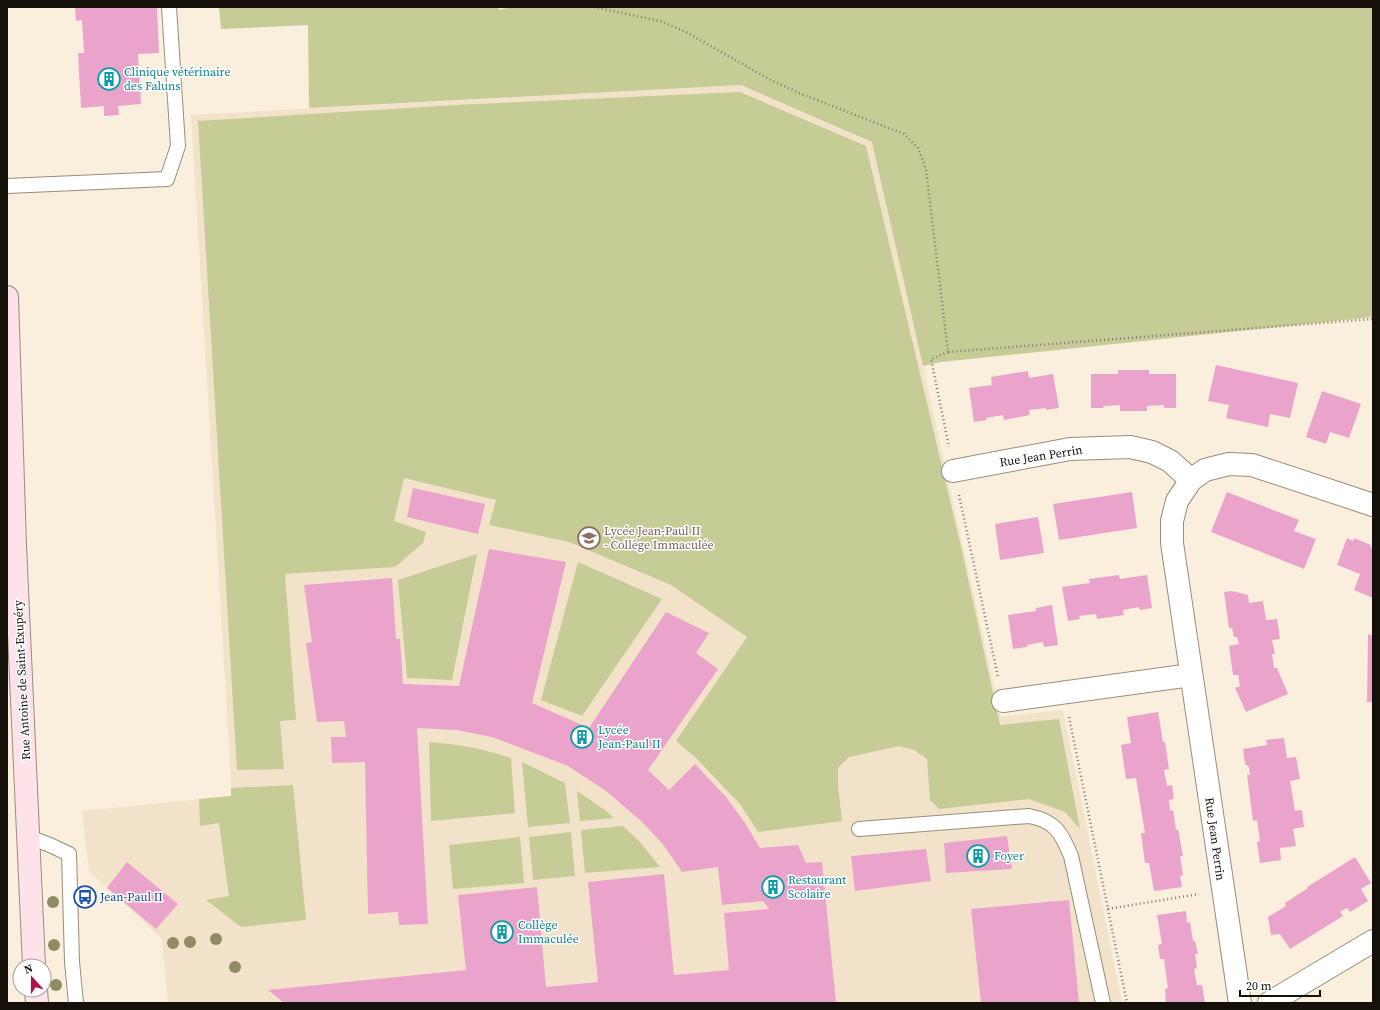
<svg xmlns="http://www.w3.org/2000/svg" width="1380" height="1010" font-family="'Source Serif 4',serif">
	<style>
		.built { fill: #f3e2ca }
		.green { fill: #c6cc95 }
		.building { fill: #eaa4cb }
		.lines { fill: none; stroke-linecap: round; stroke-linejoin: round }
		.lane-casing { stroke: #988d7d; stroke-width: 16 }
		.street-casing { stroke: #988d7d; stroke-width: 24 }
		.secondary-casing { stroke: #988d7d; stroke-width: 24 }
		.path { stroke: #81786d; stroke-width: 2.5; stroke-dasharray: 1 3; stroke-linecap: butt }
		.lane { stroke: #fff; stroke-width: 14 }
		.street { stroke: #fff; stroke-width: 22 }
		.secondary { stroke: #fee2e9; stroke-width: 22 }
		.tree { fill: #8f8b63 }
		.labels { text-anchor: middle; dominant-baseline: central; stroke-width: 3; stroke-linejoin: round; paint-order: stroke }
		.culture-label { font-size: 12px; fill: #0d838f; stroke: #fff; text-anchor: start }
		.street-label { font-size: 12px; fill: #15100a; stroke: #fff }
		.education-label { font-size: 12px; fill: #785e54; stroke: #fff; text-anchor: start }
		.transit-label { font-size: 12px; fill: #164399; stroke: #fff; text-anchor: start }
	</style>
	<rect width="100%" height="100%" fill="#faeedc"/>
	<polygon class="built" points="742,85 873,142 1001,717 1063,710 1122,1003 168,1003 162,939 89,871 82,811 232,796 191,115"/>
	<g class="green">
		<polygon points="219,7 498,7 499,10 512,7 1373,7 1373,317 941,362 923,366 872,142 741,85 309,108 308,25 221,29"/>
		<polygon points="740,92 866,146 962,551 1000,725 1059,719 1080,829 1065,812 1029,799 939,809 930,800 927,759 914,750 899,746 849,757 838,768 838,786 842,821 758,832 740,804 696,758 676,741 747,637 671,585 569,542 489,525 496,500 404,478 394,521 426,532 423,543 395,567 285,574 296,720 280,721 284,769 237,770 198,121 455,105"/>
		<polygon points="477,554 452,680 407,678 398,580"/>
		<polygon points="578,562 662,599 582,716 541,700"/>
		<path d="M429,742C458,744 483,749 511,758L515,813L431,821Z"/>
		<polygon points="522,762 565,783 570,823 528,827"/>
		<polygon points="293,785 306,920 241,927 206,900 229,896 219,823 200,826 199,799 231,796 231,788"/>
		<polygon points="577,791 605,810 614,818 580,821"/>
		<polygon points="623,826 640,842 660,867 585,873 581,830"/>
		<polygon points="571,832 575,876 533,880 529,837"/>
		<polygon points="520,837 524,883 453,889 449,845"/>
	</g>
	<g class="building">
		<polygon points="75,7 157,7 159,53 138,54 141,104 118,106 119,115 104,116 104,106 81,108 78,53 84,53 82,20 76,21"/>
		<polygon points="1216,365 1298,383 1290,418 1270,414 1268,427 1226,418 1229,405 1208,401"/>
		<polygon points="1118,370 1149,370 1149,374 1176,374 1176,408 1164,408 1164,405 1147,406 1147,411 1120,411 1120,405 1104,406 1103,408 1091,408 1091,374 1118,374"/>
		<polygon points="1028,371 1029,378 1053,374 1059,408 1046,410 1046,408 1029,410 1030,415 1004,420 1003,415 986,418 987,420 974,422 969,388 992,385 991,377"/>
		<polygon points="1322,391 1361,404 1349,438 1330,432 1326,444 1306,437"/>
		<polygon points="413,488 485,504 478,534 407,517"/>
		<polygon points="1132,492 1137,528 1059,540 1053,504"/>
		<polygon points="1227,492 1299,520 1294,531 1316,539 1304,569 1211,532"/>
		<polygon points="1038,517 1044,553 1000,560 995,524"/>
		<polygon points="1347,538 1353,541 1354,538 1371,545 1370,547 1373,549 1373,598 1354,590 1360,574 1337,565"/>
		<polygon points="489,549 566,562 532,703 589,728 666,612 709,633 696,653 718,669 648,770 669,790 695,764 726,797 745,823 760,848 798,845 806,863 822,862 836,1003 284,1003 268,990 466,970 458,895 537,887 546,987 598,982 588,882 664,874 674,975 729,970 724,913 769,909 763,901 722,905 718,867 682,872 662,843 641,821 606,791 568,766 492,737 456,730 417,728 428,924 399,925 398,912 368,914 365,762 332,763 331,737 346,737 344,721 317,722 306,643 312,642 304,585 392,578 396,639 400,639 403,684 459,686"/>
		<polygon points="1119,575 1120,579 1147,575 1152,608 1140,610 1139,607 1123,610 1124,615 1111,617 1097,619 1096,614 1079,616 1080,619 1068,621 1062,587 1090,583 1089,579"/>
		<polygon points="1232,591 1248,595 1249,603 1263,601 1266,620 1277,619 1280,639 1272,640 1275,654 1272,654 1274,668 1277,668 1288,694 1246,712 1235,688 1240,686 1238,675 1233,675 1229,646 1239,644 1237,637 1234,637 1232,628 1229,628 1224,592"/>
		<polygon points="1052,605 1058,645 1044,647 1043,642 1027,645 1027,647 1013,649 1008,615 1036,611 1036,608"/>
		<polygon points="1368,634 1373,636 1373,702 1367,702"/>
		<polygon points="1158,712 1163,742 1165,742 1169,769 1164,770 1167,786 1172,785 1174,799 1169,800 1170,811 1173,810 1176,830 1178,829 1183,856 1180,856 1183,875 1180,876 1182,887 1154,891 1149,863 1145,863 1141,833 1145,833 1136,778 1126,779 1121,745 1131,743 1127,717"/>
		<polygon points="1284,738 1287,758 1296,757 1300,779 1290,781 1295,811 1302,810 1304,827 1293,829 1296,846 1280,848 1281,860 1260,863 1257,842 1260,841 1257,820 1253,821 1247,775 1250,775 1249,767 1245,764 1243,749 1267,745 1266,740"/>
		<polygon points="1007,836 1012,869 946,873 944,843"/>
		<polygon points="926,849 931,881 855,891 851,856"/>
		<polygon points="1355,857 1371,883 1361,889 1368,901 1350,912 1347,908 1340,912 1343,916 1290,949 1280,934 1271,935 1268,917 1286,906 1285,903 1308,888 1307,887"/>
		<polygon points="127,862 178,904 156,929 107,888"/>
		<polygon points="1069,900 1079,1003 981,1003 971,909"/>
		<polygon points="1186,911 1187,923 1190,922 1193,941 1195,941 1198,954 1195,954 1197,968 1194,969 1197,985 1202,985 1205,1003 1166,1003 1165,989 1168,988 1164,959 1160,959 1158,945 1162,944 1157,915"/>
	</g>
	<g class="lines">
		<g class="lane-casing">
			<g id="lane">
				<polyline points="7,186 167,179 178,146 169,7"/>
				<path d="M859,829L1029,816C1055,821 1061,832 1071,856L1103,1003"/>
				<polyline points="29,837 50,845 69,854 72,962 76,1003"/>
			</g>
		</g>
		<g class="street-casing">
			<g id="street">
				<polyline points="953,471 1070,449 1130,447 1152,452 1170,461 1191,480"/>
				<polyline points="1003,701 1191,675"/>
				<polyline points="1240,1003 1172,543 1172,521 1177,501 1191,480 1205,470 1229,464 1252,465 1373,505"/>
				<polyline points="1269,1003 1373,941"/>
			</g>
		</g>
		<g class="secondary-casing">
			<g id="secondary">
				<polyline points="7,297 15,545 34,966"/>
				<polyline points="36,990 37,1003"/>
			</g>
		</g>
		<g class="path">
			<polyline points="594,7 660,21 686,32 769,79 799,93 904,134 918,148 926,169 948,352 1373,319"/>
			<polyline points="948,352 931,359 949,447"/>
			<polyline points="959,495 998,677"/>
			<polyline points="1069,717 1127,1003"/>
			<polyline points="1108,909 1199,894"/>
		</g>
		<use href="#lane" class="lane"/>
		<use href="#street" class="street"/>
		<use href="#secondary" class="secondary"/>
	</g>
	<g class="tree">
		<circle cx="53" cy="902" r="6"/>
		<circle cx="216" cy="939" r="6"/>
		<circle cx="190" cy="942" r="6"/>
		<circle cx="173" cy="943" r="6"/>
		<circle cx="54" cy="945" r="6"/>
		<circle cx="235" cy="967" r="6"/>
		<circle cx="56" cy="985" r="6"/>
	</g>
	<defs>
		<g id="building-ring" transform="scale(1.15)"><circle r="9.5" fill="#fff" stroke="#0f9aa8" stroke-width="1.5"/><path d="M-4-6H4V6H1V3H-1V6H-4ZM-2.5-4.3h1.7v1.8h-1.7ZM.8-4.3h1.7v1.8H.8ZM-2.5-1h1.7V.8h-1.7ZM.8-1h1.7V.8H.8Z" fill="#0f9aa8"/></g>
		<g id="school-ring" transform="scale(1.15)"><circle r="9.5" fill="#fff" stroke="#8d6e63" stroke-width="1.5"/><path d="M0-5L7-2L0 1L-7-2ZM-4 1L0 2.5L4 1V4Q0 6-4 4Z" fill="#8d6e63"/></g>
		<g id="bus-ring" transform="scale(1.15)"><circle r="9.5" fill="#fff" stroke="#1a4fb4" stroke-width="1.5"/><path d="M-5-6H5V4H4V6H2V4H-2V6H-4V4H-5ZM-3.5-4V0h7V-4ZM-3.5 1.2v1.5H-2V1.2ZM2 1.2v1.5H3.5V1.2Z" fill="#1a4fb4"/></g>
	</defs>
	<g fill-rule="evenodd">
		<use href="#building-ring" x="109" y="79"/>
		<use href="#school-ring" x="589" y="538"/>
		<use href="#building-ring" x="582" y="737"/>
		<use href="#building-ring" x="978" y="856"/>
		<use href="#building-ring" x="773" y="887"/>
		<use href="#bus-ring" x="85" y="897"/>
		<use href="#building-ring" x="502" y="932"/>
	</g>
	<g class="labels">
		<g class="culture-label">
			<text x="124" y="72">Clinique vétérinaire<tspan x="124" dy="14">des Faluns</tspan></text>
			<text x="598" y="730">Lycée<tspan x="598" dy="14">Jean-Paul II</tspan></text>
			<text x="994" y="856">Foyer</text>
			<text x="788" y="880">Restaurant<tspan x="788" dy="14">Scolaire</tspan></text>
			<text x="518" y="925">Collège<tspan x="518" dy="14">Immaculée</tspan></text>
		</g>
		<g class="street-label">
			<text transform="translate(1041 456) rotate(-9)">Rue Jean Perrin</text>
			<text transform="translate(22 680) rotate(-93)">Rue Antoine de Saint-Exupéry</text>
			<text transform="translate(1215 839) rotate(82)">Rue Jean Perrin</text>
		</g>
		<g class="education-label">
			<text x="604" y="531">Lycée Jean-Paul II<tspan x="604" dy="14">- Collège Immaculée</tspan></text>
		</g>
		<g class="transit-label">
			<text x="100" y="897">Jean-Paul II</text>
		</g>
	</g>
	<rect width="1380" height="1010" fill="none" stroke="#15100a" stroke-width="16"/>
	<g transform="translate(32 978) rotate(339)"><circle r="19" fill="#ffffff" stroke="#a19f9d"/>
	<path d="M0-3L7 15L0 10L-7 15Z" fill="#a9154b"/>
	<text y="-6" font-size="11" font-weight="bold" text-anchor="middle" fill="#15100a">N</text>
	</g>
	<path d="M1240 990v6h80v-6" fill="none" stroke="#15100a" stroke-width="2"/>
	<text x="1246" y="990" font-size="12" fill="#15100a" stroke="#ffffff" stroke-width="3" paint-order="stroke">20 m</text>
</svg>
